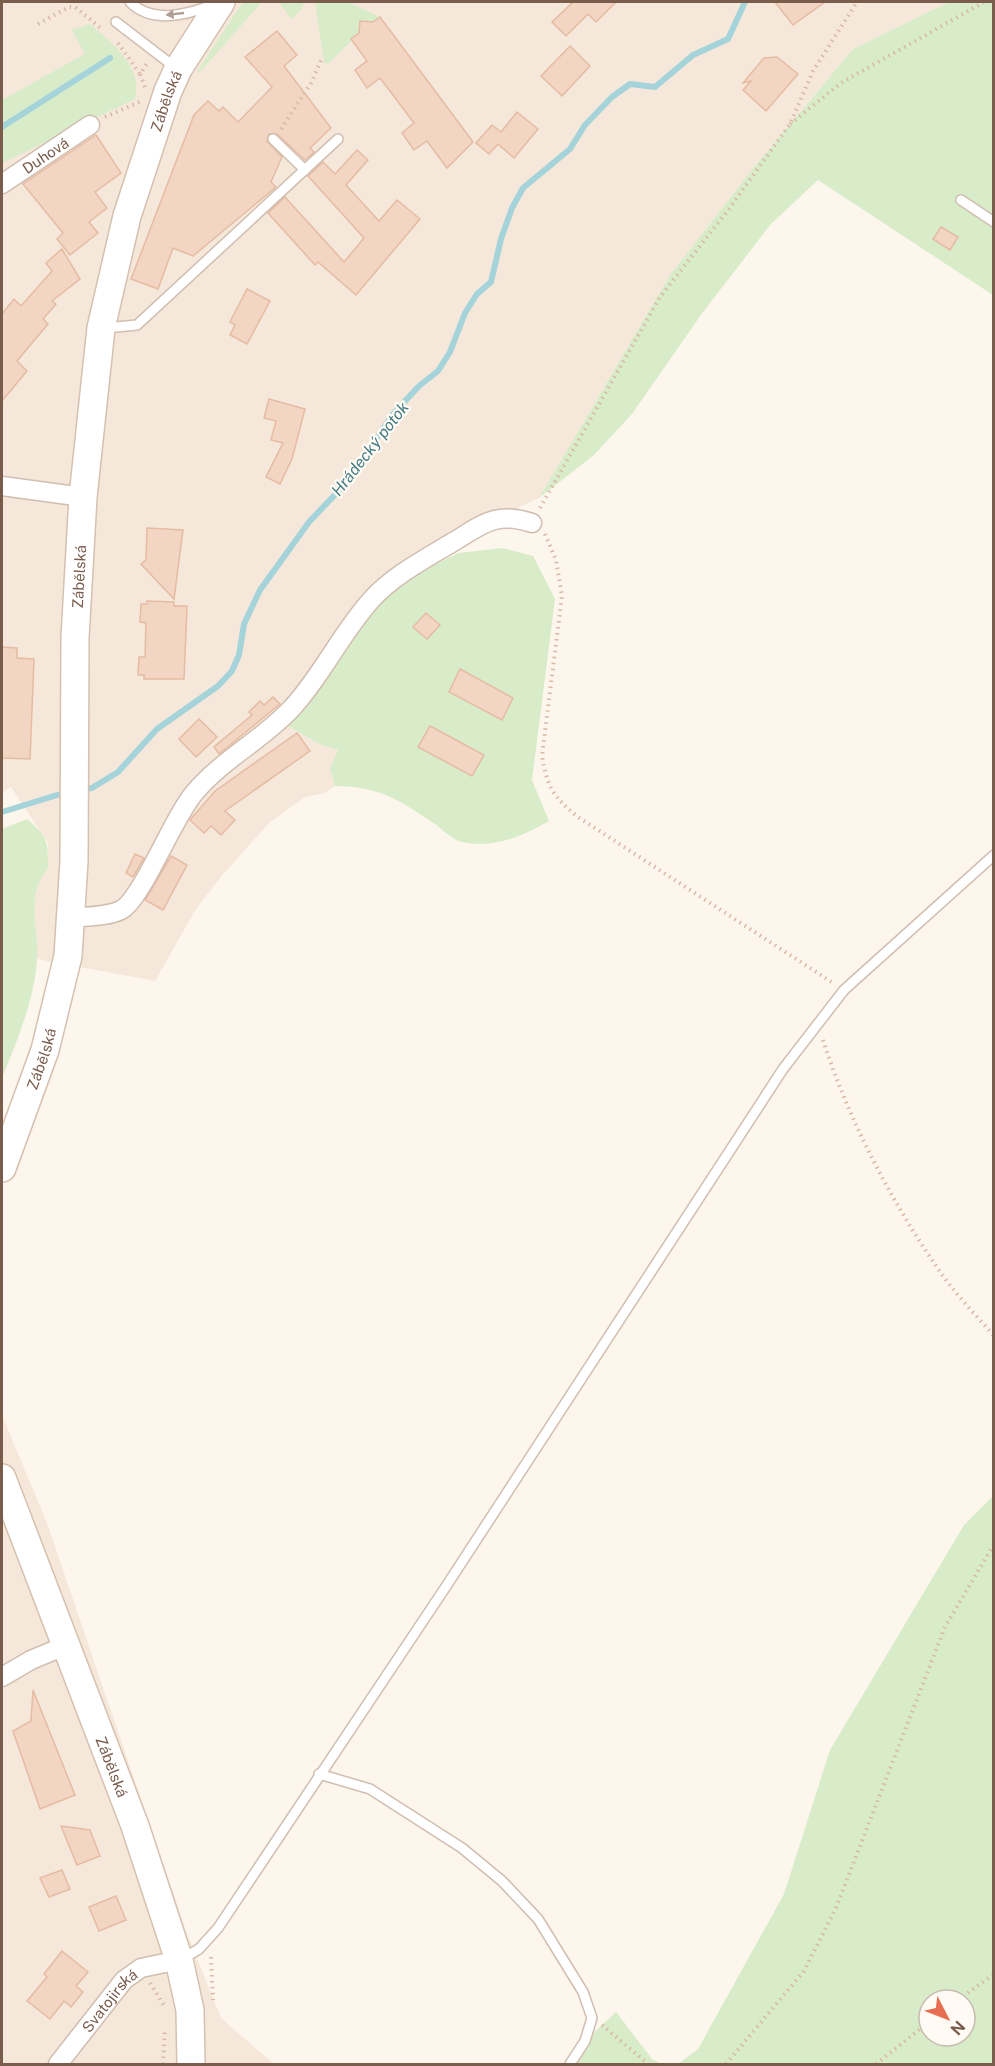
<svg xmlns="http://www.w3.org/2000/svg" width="995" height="2066" font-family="'Public Sans',sans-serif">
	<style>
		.residential { fill: #f5e8da }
		.green { fill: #d8ecc9; fill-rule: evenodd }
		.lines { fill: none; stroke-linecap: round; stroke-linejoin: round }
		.stream { stroke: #a5d3da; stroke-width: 6 }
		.building { fill: #f3d5c3; stroke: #e6bba3; stroke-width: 1.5 }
		.lane-casing { stroke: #d1beb0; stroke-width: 12 }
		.street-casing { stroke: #d1beb0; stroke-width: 21 }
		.secondary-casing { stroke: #d6c0b0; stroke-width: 30 }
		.path { stroke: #d9b8a5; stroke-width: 4; stroke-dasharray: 1.5 4.5; stroke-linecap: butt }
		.lane { stroke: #fff; stroke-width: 9 }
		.street { stroke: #fff; stroke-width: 18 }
		.secondary { stroke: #fff; stroke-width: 27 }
		.oneway { fill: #af9d94 }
		.labels { text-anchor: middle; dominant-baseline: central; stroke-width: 4.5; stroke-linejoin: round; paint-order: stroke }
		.street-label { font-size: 15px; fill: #7a5c4d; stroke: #fffaf3 }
		.water-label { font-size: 16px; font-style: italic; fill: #437c86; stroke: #fffaf3 }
	</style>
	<rect width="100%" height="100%" fill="#fdf6ec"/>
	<g class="residential">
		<polygon points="2,2 949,2 853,49 755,166 670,275 539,498 402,563 287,726 321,745 338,750 330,769 335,786 325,793 305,797 269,823 224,873 196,909 155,981 37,959 34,891 38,880 48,869 48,843 11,787 2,793"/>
		<polygon points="2,1415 47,1523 186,1931 221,2018 274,2064 2,2064"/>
	</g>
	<g class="green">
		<polygon points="243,2 262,2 200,72 197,72"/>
		<polygon points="279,2 305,2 301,10 291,19"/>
		<polygon points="315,2 348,2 380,17 372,23 361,22 362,30 328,64 324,62"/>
		<polygon points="949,2 993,2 993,295 818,180 771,224 703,312 632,414 594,455 539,498 670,275 755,166 853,49"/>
		<path d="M90,24C113,44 143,66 135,99L2,163V100L85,54L72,30Z"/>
		<path d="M502,548L533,556L555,599L532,780L549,821C523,836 494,849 462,842C453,840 443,830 435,824C400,801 380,786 335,786L330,769L338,750L321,745L286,725L373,610L406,578L459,553Z"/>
		<path d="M2,818V829L27,819C49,837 48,843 48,869C25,895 39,926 37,958C35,999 17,1041 2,1078Z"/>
		<path d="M993,1496V2064H671H678L698,2049L784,1894L830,1750L964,1525ZM929,2000H965V2036H929Z"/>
		<polygon points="616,2012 652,2059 662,2064 570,2064 585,2041"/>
	</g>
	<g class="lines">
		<g class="stream">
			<polyline points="2,127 110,58"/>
			<polyline points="80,790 92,788 118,772 157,729 218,686 232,671 239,655 244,624 260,590 309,522 349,480 393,414 419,386 438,371 450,352 465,313 477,294 491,282 501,239 512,208 523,188 570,149 585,125 612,97 630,84 655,87 693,55 728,39 745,2"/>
			<polyline points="2,812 67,792"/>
		</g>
	</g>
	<g class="building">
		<polygon points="573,2 616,2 596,22 588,14 566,36 552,22"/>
		<polygon points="775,2 825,2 793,25"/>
		<polygon points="380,17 473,142 447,168 427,141 414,150 402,133 414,123 380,78 367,88 355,70 367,61 351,39 359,33 360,21 373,22"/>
		<polygon points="277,31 297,55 284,66 331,128 310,148 314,152 305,160 277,134 269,134 267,141 282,157 271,182 276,187 193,256 173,248 158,289 131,279 194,115 208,101 219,111 223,107 238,122 272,87 245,57"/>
		<polygon points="570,46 590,66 562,96 541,76"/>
		<polygon points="777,57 798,74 766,111 743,90 751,81 743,83 764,58"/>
		<polygon points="517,112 538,129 514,158 498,144 489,154 476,143 492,125 501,132"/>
		<polygon points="96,135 121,173 95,192 107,208 89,222 98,233 70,255 57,239 63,233 23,184"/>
		<polygon points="357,150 368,160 346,185 379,221 397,200 420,219 356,295 318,262 315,265 268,213 285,197 344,262 364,238 308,176 323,162 335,174"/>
		<polygon points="941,227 958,237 950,250 933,239"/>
		<polygon points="62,249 80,279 52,301 56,304 43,319 48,324 17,361 27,371 2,401 2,314 14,299 21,306 52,271 46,263"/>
		<polygon points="247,289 270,301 247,344 230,335 235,325 230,322"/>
		<polygon points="269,399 305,409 292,459 280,484 266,477 283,443 271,440 276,421 264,418"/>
		<polygon points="147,528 183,530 174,599 141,564 146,560"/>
		<polygon points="147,601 174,602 174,606 187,606 184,679 144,679 144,675 138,675 139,657 145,657 146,623 140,622 141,604 147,604"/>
		<polygon points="426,613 440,625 427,639 413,627"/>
		<polygon points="2,647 17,648 17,658 34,659 30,759 2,758"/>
		<polygon points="460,669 513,698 502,720 449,692"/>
		<polygon points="273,697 280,704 219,754 214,747 252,715 249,712 260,701 264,705"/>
		<polygon points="199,719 217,737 196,757 179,739"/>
		<polygon points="430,726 484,755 472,776 418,747"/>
		<polygon points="297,733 310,751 225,811 235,820 221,835 211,826 204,833 190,820 215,791"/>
		<polygon points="135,854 144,858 133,877 126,873"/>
		<polygon points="171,856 187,865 163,910 145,900"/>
		<polygon points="33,1690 75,1795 40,1809 13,1731 31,1721"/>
		<polygon points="61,1826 90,1830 100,1856 77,1865"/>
		<polygon points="62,1870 70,1889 49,1897 40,1878"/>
		<polygon points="116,1896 126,1920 99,1931 89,1907"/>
		<polygon points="62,1951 88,1972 76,1986 83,1992 71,2007 64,2001 50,2019 27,2001 47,1977 44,1974"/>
	</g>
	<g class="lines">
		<g class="lane-casing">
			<g id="lane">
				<path d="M130,2C152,24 185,15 210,6"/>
				<polyline points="116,22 176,68"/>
				<polyline points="273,139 305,170"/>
				<polyline points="961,200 994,222"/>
				<polyline points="105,328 137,325 338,139"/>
				<polyline points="319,1774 370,1789 462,1848 502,1881 538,1919 583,1992 592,2018 585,2041 570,2064"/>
				<polyline points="182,1959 199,1949 218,1928 445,1588 783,1069 844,990 994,855"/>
			</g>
		</g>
		<g class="street-casing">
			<g id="street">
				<path id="s1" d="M2,184L90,125"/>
				<polyline points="2,486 83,497"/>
				<path d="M71,918C87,916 107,917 121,910C142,899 173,817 195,792C223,759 262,740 291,709C322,676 341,633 372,599C394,575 425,559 453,542C483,524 496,511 532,523"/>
				<polyline points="2,1677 31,1660 67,1645"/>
				<path id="s2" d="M58,2064L124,1980L141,1968L179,1960"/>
			</g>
		</g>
		<g class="secondary-casing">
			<g id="secondary">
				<path id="s3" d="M2,1168L45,1050L68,956L74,861L75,638L83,497L101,328L127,216L168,91L178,69L221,2"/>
				<path id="s4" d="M2,1478L135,1826L179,1960L190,2010L191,2064"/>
			</g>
		</g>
		<g class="path">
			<polyline points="38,24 69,7 75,7 103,30"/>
			<polyline points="118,43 140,74"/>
			<polyline points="145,87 140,74 148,62"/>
			<polyline points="105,117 142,101"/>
			<polyline points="790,124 841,83 984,2"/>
			<polyline points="281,129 311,83 322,58"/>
			<polyline points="540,508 660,297 729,209 790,124 813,71 857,2"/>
			<path d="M545,534L556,560L562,596L542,756C547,787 554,798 578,817L833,983"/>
			<path d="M823,1040C849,1121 892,1203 941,1273C956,1295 976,1315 994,1336"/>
			<polyline points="211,1957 213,2000"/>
			<polyline points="150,1983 165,2007"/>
			<polyline points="958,2000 994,1974"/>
			<polyline points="602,2025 648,2064"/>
			<polyline points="163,2064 165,2029"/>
			<polyline points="726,2064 804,1971 836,1908 945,1627 994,1544"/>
			<polyline points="876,2064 929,2022"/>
		</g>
		<use href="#lane" class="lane"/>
		<use href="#street" class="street"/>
		<use href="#secondary" class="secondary"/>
	</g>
	<defs><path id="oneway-solid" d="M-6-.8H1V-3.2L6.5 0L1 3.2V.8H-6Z" transform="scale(1.5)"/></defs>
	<use class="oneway" href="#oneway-solid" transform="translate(175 14) rotate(174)"/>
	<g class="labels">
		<g class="street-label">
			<text stroke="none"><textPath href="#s3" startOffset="1088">Zábělská</textPath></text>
			<text stroke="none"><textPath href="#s1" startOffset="52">Duhová</textPath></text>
			<text stroke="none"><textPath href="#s3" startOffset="602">Zábělská</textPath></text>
			<text stroke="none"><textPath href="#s3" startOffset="116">Zábělská</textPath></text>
			<text stroke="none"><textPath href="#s4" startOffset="309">Zábělská</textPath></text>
			<text stroke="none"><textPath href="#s2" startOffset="82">Svatojirská</textPath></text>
		</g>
		<g class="water-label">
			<text transform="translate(370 449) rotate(-52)">Hrádecký potok</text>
		</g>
	</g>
	<rect width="995" height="2066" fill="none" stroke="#7a5c4d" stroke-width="6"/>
	<g transform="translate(947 2018) rotate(132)"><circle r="28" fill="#fffaf3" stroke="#cabbb1" stroke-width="1.5"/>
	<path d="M0-4.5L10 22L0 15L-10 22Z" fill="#e76f51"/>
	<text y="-9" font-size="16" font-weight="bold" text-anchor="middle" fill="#7a5c4d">N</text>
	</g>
</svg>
